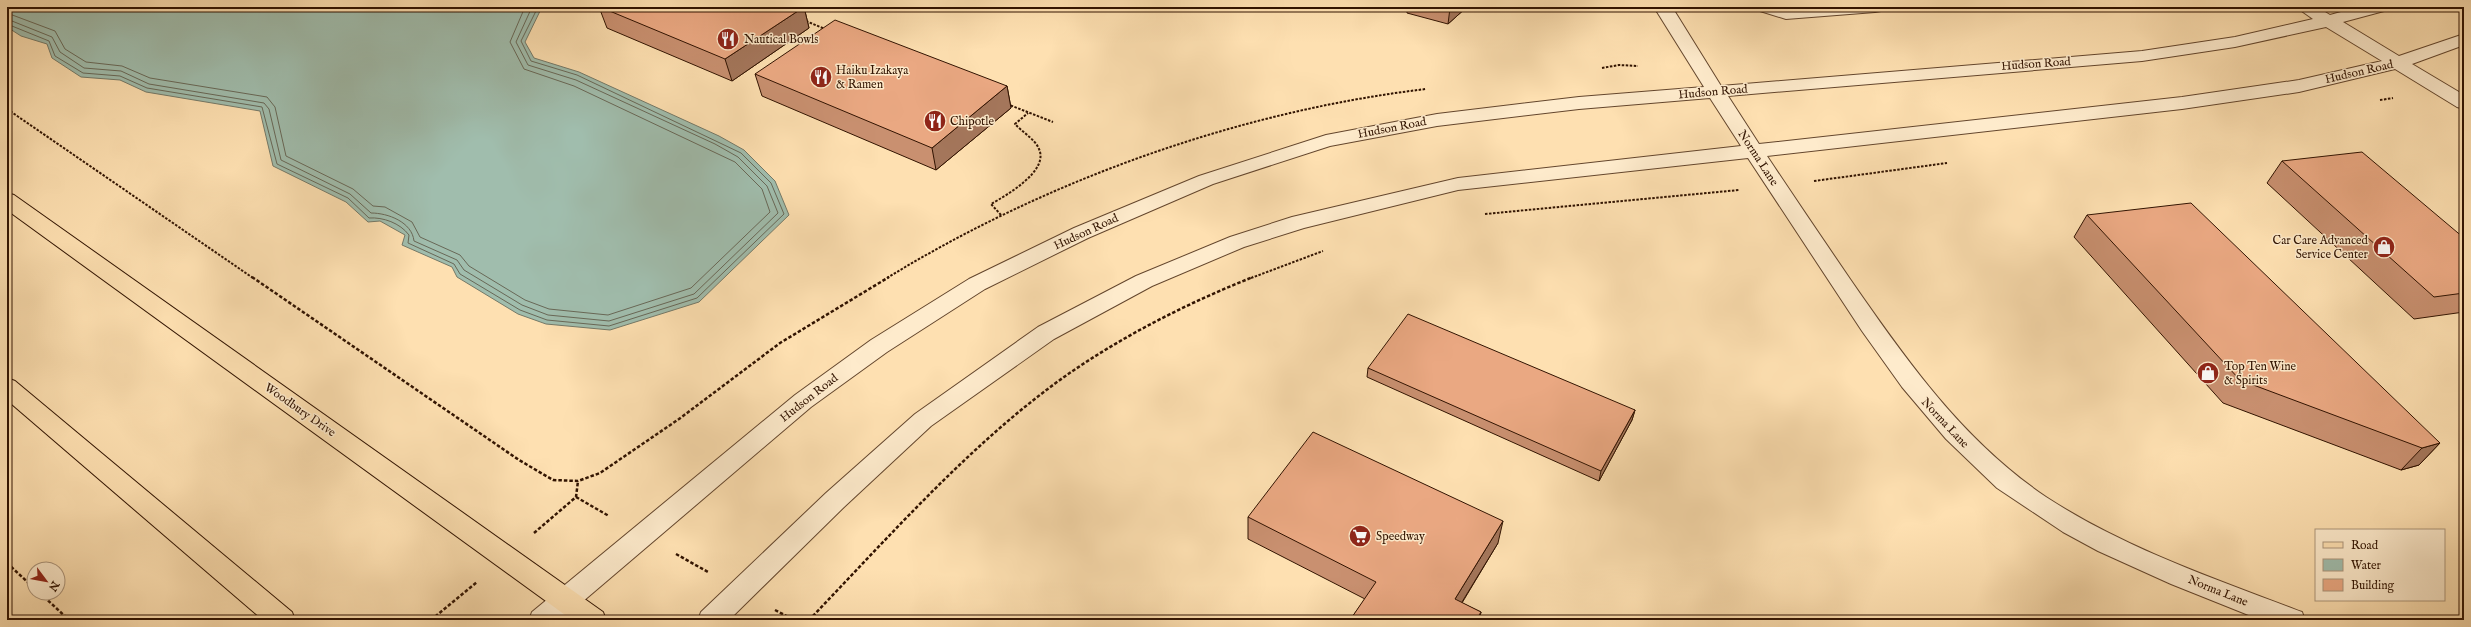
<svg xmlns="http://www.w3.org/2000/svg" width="2471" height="627" font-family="'IM FELL English',serif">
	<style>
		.water { fill: #a0bdad; stroke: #747968 }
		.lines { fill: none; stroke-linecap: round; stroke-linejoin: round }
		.shore { stroke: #686857; stroke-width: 1 }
		.minor-casing { stroke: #64462d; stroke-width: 2 }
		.major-casing { stroke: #311301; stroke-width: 2 }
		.path-far1 { stroke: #311301; stroke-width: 2; stroke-dasharray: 2.5 1.5; stroke-linecap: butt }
		.path { stroke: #311301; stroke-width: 2.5; stroke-dasharray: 3.5 2; stroke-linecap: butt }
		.minor { fill: #feebcc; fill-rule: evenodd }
		.major { fill: #fee0b1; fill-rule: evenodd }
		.wall { fill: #c99070; stroke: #311301 }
		.shaded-wall { fill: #a4765b; stroke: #311301 }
		.building { fill: #eaa882; stroke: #311301 }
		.labels { text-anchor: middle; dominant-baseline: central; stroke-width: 3; stroke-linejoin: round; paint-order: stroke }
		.poi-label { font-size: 12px; fill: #311301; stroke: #feebcc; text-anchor: start }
		.street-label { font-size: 12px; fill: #311301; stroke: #feebcc }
	</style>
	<rect width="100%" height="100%" fill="#fee0b1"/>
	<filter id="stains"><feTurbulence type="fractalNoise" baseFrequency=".005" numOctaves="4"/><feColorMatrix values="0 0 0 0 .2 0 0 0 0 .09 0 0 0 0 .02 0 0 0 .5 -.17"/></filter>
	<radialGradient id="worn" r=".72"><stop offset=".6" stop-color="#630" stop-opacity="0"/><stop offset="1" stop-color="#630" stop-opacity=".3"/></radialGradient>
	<polygon class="water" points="7,7 542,7 525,42 534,58 579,72 719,136 744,150 775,181 789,215 699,302 610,330 546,324 518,314 457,277 452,267 402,245 405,235 380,221 368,222 346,202 273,166 260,111 146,92 120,80 81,77 52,58 47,44 21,36 7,27"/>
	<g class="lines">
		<g class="shore">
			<polyline points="7,13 55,31 65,49 86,62 122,66 150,78 267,97 275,107 286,156 353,189 373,206 385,207 412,222 420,237 460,255 469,266 525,300 549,309 608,315 691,288 770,212 762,189 735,162 574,86 524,69 510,42 525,7"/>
			<path d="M7,19L52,37L60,52L84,68L121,71L149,84L264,103L269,109L281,160L350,194L371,213C388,213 412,222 414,241L457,260L464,270L522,305L548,315L609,321L694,294L778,213L767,186L738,157L715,144L576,80L528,65L516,42L532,7"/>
			<path d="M7,24L49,41L55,56L83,73L120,76L147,88L262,107L277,164L348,198L369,218C383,217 400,223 409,235L408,243L454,264L460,274L520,310L547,320L609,326L697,298L784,214L771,183L741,153L577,75L531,61L521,41L538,7"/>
		</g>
		<g class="minor-casing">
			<g id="minor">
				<path d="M1654,7H1672L1721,86L2142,51L2235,37L2313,19L2296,7H2317L2330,15L2359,7H2387L2384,11L2343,22L2399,56L2464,34V45L2412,64L2464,95V109L2457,107L2395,69L2299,92L2182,109L1767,156C1794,197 1822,238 1850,279C1906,360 1963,441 2046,497C2124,548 2215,579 2302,612L2305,620H2261L2171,584L2098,551L2063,532L1997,488L1946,439L1902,387L1862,331L1748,158L1458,190L1304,228L1244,247L1152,286L1054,339L931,426L844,507L729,620H698L701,612L826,493L915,414L1038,327L1136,276L1230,237L1292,217L1458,178L1741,146L1710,98L1579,109L1437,126L1330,146L1213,184L1088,238L985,289L887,352L811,407L561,620H529L532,612L795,395L871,340L969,279L1074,228L1199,176L1326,135L1437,114L1579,97L1704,87ZM2326,27L2382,61L2299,80L2182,97L1759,144L1728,96L2142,61L2235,47Z"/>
				<polygon points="1757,7 1884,7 1881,11 1875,12 1786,19 1760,11"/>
			</g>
		</g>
		<g class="major-casing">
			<g id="major">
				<polygon points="7,193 14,195 603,612 606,620 572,620 7,210"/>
				<polygon points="7,378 15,381 292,612 295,620 263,620 7,400"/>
			</g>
		</g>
		<g class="path-far1">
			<polyline points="806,21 825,29"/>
			<polyline points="1602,68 1619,65 1638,66"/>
			<polyline points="2380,100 2393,98"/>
			<polyline points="1007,104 1053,122"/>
			<polyline points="7,109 253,278"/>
			<polyline points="1814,181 1947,163"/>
			<polyline points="1485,214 1739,190"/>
			<path d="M1001,215L991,204C1007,195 1049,171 1039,149C1035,139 1022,132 1015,124L1028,113"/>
			<path d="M887,278C1047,180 1240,111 1426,89"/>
			<polyline points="1251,278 1323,251"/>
		</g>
		<g class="path">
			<polyline points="252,277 519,460 553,480 578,481 600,473 679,419 780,343 889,277"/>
			<polyline points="576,497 609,516"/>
			<polyline points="534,533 576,497 578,481"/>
			<polyline points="676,554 708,572"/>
			<polyline points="7,563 34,588"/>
			<polyline points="40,593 69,620"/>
			<polyline points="775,610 794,620"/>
			<polyline points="431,620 477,582"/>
			<path d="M809,620C890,536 969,445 1064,377C1122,336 1188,303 1253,277"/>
		</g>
		<use href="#minor" class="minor"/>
		<use href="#major" class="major"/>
	</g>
	<g class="wall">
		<polygon points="599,7 804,7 809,28 732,81 607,28"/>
		<polygon points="1407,7 1467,7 1448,24 1407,13"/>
		<polygon points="755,74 1007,86 1011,108 936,170 762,96"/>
		<polygon points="2282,161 2464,238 2464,312 2414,319 2267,183"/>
		<polygon points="2087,215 2440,443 2419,465 2401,470 2223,403 2074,237"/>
		<polygon points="1368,368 1635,410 1632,420 1599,481 1367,377"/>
		<polygon points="1248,517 1498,543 1462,603 1481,612 1479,620 1350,620 1365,599 1248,539"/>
	</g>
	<g class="shaded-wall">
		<polygon points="804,7 809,28 732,81 725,59"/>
		<polygon points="1450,7 1467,7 1448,24 1450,8"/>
		<polygon points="1007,86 1011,108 936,170 932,148"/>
		<polygon points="1635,410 1632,420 1599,481 1601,471"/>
		<polygon points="2440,443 2419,465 2401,470 2422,448"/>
		<polygon points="1503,521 1498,543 1451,620 1455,599"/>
		<polygon points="1481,612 1479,620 1476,620"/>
	</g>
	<g class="building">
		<polygon points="600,7 804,7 725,59"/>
		<polygon points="835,20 1007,86 932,148 755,74"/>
		<polygon points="2362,152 2464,238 2464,293 2434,297 2282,161"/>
		<polygon points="2191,203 2440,443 2422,448 2240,380 2087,215"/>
		<polygon points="1408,314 1635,410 1601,471 1368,368"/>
		<polygon points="1313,432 1503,521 1455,599 1481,612 1476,620 1350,620 1376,582 1248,517"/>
	</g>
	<defs>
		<g id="restaurant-disc" transform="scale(1.15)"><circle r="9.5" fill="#8f2418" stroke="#feebcc"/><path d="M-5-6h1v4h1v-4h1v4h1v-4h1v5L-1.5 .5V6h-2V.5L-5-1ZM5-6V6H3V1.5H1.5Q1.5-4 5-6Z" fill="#fff"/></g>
		<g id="shop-disc" transform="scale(1.15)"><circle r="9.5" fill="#8f2418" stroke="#feebcc"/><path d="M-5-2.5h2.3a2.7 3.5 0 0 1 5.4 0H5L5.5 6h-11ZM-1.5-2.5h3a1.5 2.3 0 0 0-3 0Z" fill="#fff"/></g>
		<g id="supermarket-disc" transform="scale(1.15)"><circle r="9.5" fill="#8f2418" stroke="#feebcc"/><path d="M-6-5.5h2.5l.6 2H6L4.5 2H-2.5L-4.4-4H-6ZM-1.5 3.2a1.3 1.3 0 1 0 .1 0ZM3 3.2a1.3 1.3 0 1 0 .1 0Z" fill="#fff"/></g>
	</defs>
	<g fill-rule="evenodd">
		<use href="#restaurant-disc" x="728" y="39"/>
		<use href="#restaurant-disc" x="821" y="77"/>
		<use href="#restaurant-disc" x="935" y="121"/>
		<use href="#shop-disc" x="2384" y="247"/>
		<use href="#shop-disc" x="2208" y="373"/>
		<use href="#supermarket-disc" x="1360" y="536"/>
	</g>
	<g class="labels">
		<g class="poi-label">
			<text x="744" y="39">Nautical Bowls</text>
			<text x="836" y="70">Haiku Izakaya<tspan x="836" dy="14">&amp; Ramen</tspan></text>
			<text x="950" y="121">Chipotle</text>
			<text x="2368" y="240" text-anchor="end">Car Care Advanced<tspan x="2368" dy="14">Service Center</tspan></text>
			<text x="2224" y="366">Top Ten Wine<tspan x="2224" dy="14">&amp; Spirits</tspan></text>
			<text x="1376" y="536">Speedway</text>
		</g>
		<g class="street-label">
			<text transform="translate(2036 64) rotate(-4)">Hudson Road</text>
			<text transform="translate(2359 72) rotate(-13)">Hudson Road</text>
			<text transform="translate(1713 92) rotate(-5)">Hudson Road</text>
			<text transform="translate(1392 128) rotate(-11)">Hudson Road</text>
			<text transform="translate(1758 158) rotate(57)">Norma Lane</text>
			<text transform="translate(1086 232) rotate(-25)">Hudson Road</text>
			<text transform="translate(809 398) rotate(-38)">Hudson Road</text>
			<text transform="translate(300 410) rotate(35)">Woodbury Drive</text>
			<text transform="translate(1945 423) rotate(47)">Norma Lane</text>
			<text transform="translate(2218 591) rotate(22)">Norma Lane</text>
		</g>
	</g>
	<rect width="2471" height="627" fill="none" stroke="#fee0b1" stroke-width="24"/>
	<rect x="8" y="8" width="2455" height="611" fill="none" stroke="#311301" stroke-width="2"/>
	<rect x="12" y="12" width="2447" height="603" fill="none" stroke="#311301"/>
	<rect x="2315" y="529" width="130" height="72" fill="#feebcc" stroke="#ac957b"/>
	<rect x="2323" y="542" width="20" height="6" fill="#fee0b1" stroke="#ac957b"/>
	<text x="2351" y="549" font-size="12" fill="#311301">Road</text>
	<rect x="2323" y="559" width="20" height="12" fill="#a0bdad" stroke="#ac957b"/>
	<text x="2351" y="569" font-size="12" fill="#311301">Water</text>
	<rect x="2323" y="579" width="20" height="12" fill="#eaa882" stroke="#ac957b"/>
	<text x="2351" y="589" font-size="12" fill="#311301">Building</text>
	<g transform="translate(46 581) rotate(122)"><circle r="19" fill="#feebcc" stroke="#ac957b"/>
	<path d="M0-3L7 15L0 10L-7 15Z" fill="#8f2418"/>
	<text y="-6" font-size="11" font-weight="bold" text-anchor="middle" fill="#311301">N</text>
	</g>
	<rect width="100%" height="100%" filter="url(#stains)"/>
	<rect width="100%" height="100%" fill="url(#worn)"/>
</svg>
